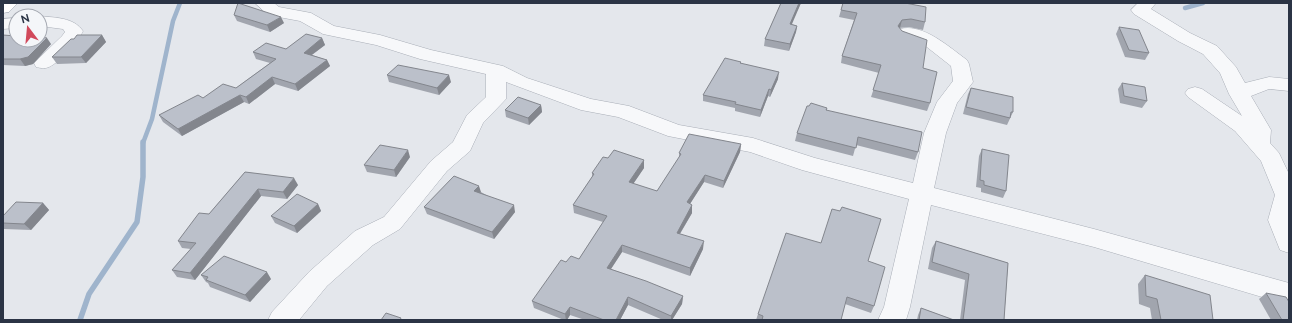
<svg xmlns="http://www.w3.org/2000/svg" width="1292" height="323" font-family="Raleway,sans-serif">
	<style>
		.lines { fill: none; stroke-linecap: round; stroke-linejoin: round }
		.stream-far1 { stroke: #9fb4cc; stroke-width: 4.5 }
		.stream { stroke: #9fb4cc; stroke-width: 5.5 }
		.minor-casing { stroke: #a9aeb7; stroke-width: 1 }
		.highway-casing { stroke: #8b94a3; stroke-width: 1 }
		.minor { fill: #f7f8fa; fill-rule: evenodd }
		.highway { fill: #fff; fill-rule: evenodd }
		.wall { fill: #a1a5ae }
		.shaded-wall { fill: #83868d }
		.building { fill: #bbc0ca; stroke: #83868d }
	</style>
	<rect width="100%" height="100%" fill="#e4e7ec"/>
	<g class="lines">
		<g class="stream-far1">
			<polyline points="1185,8 1203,3"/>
			<polyline points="143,143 152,119 173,21 180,3"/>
		</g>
		<polyline class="stream" points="80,320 89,294 137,222 143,177 143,142"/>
		<g class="minor-casing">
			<g id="minor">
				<path d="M255,3H274L279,7L311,13L334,26L380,35L431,50L503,66L527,78L591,99L629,106L679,125L753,138L815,158L913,183L924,133L937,102L953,81L951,66L923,44L900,37L897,33L900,29C923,23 949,47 967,60L969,64L973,82L957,103L946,133L934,188L1094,229L1289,283V305L1094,247L931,205L910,307L906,320H878L884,307L909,199L802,170L750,152L668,136L618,117L581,110L506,82V99L483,123L470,151L447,171L400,229L373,245L327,286L299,320H268L272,312L309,272L355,231L384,217L431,161L453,142L467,115L486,97V74L420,59L376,45L323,34L300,21L268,15Z"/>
				<polygon points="1138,3 1156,3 1151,9 1190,33 1217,46 1236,67 1245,83 1269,77 1289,79 1289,91 1269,89 1251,96 1271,130 1270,143 1279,153 1289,174 1289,253 1280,250 1268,220 1275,195 1261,161 1235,131 1188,97 1185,93 1188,89 1195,87 1202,89 1242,116 1229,94 1220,73 1203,54 1178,41 1134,14 1131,10"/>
				<path d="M39,16H40C56,18 73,17 83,31C78,42 60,62 49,67C44,69 41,68 36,67L34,63L62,36L65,32L63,29L40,26Z"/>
				<polygon points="16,18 16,28 3,29 3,19"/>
			</g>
		</g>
		<g class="highway-casing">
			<polygon id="highway" points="3,3 18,3 9,12 3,13"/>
		</g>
		<use href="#minor" class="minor"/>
		<use href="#highway" class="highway"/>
	</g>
	<g class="wall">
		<polygon points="781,3 801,3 791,24 797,26 796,32 789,51 764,46 765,39"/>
		<polygon points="843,3 925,22 923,30 909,27 899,28 923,68 930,103 927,111 871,97 879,73 841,63 842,56 854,20 839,17"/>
		<polygon points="234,15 284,23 270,32 237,21"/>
		<polygon points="1119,27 1149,53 1145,60 1125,57 1116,34"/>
		<polygon points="3,35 51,44 33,64 25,66 3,65"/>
		<polygon points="102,35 106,42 86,63 57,64 52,57 74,39"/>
		<polygon points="322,38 325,45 312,55 327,60 330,66 298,91 275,84 249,104 244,102 182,136 163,122 159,115 203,98 236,88 270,63 256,59 253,52 286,49"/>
		<polygon points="741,62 741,63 778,79 770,97 768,96 760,117 735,111 735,108 703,101 703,95"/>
		<polygon points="387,75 451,82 439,95 389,82"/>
		<polygon points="1122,83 1147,101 1142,108 1120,103 1118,89"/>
		<polygon points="971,88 1013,112 1007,125 963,114 968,94"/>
		<polygon points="541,105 542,112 529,125 506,117 505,110"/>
		<polygon points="827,108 827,111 918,152 915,160 856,145 853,156 795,141 797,133"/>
		<polygon points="741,144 740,152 723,188 704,182 690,204 692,205 692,213 680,234 703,249 690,276 622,252 611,269 683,296 682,304 672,320 663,320 628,305 620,320 585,320 570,315 567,320 564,320 534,308 532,301 566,262 579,259 603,222 574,213 573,205 592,177 592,173 644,168 633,184 657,191 679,158 679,153"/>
		<polygon points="982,149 1006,191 1003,198 981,192 981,188 976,187 979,156"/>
		<polygon points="410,157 396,177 367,172 364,165"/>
		<polygon points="245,172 298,185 287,199 261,196 195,280 177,277 172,270 191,249 182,248 178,241 209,214"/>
		<polygon points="481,192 515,212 494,239 427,214 424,207"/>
		<polygon points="43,203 49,210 31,230 4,229 3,229 3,216"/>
		<polygon points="318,204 321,211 297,233 275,223 271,216"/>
		<polygon points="936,241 1008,263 1004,320 960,320 965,280 928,269 932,248"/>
		<polygon points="868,261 874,306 871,313 845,304 841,320 756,320 758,314"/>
		<polygon points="201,275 271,279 250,302 210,287 208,283 206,282"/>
		<polygon points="1145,275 1213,320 1152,320 1150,308 1139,304 1138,284"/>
		<polygon points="1266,293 1289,320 1271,320 1259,299"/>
		<polygon points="921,308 954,320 917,320 918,315"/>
	</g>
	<g class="shaded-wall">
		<polygon points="799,3 801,3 789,31 790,24"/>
		<polygon points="281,17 284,23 270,32 267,25"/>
		<polygon points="902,20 900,28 896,33 898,26"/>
		<polygon points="797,26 796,32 789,51 790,44"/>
		<polygon points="102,35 106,42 86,63 81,57"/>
		<polygon points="47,38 51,44 33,64 25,66 20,59"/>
		<polygon points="322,38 325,45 306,59 304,53"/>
		<polygon points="327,60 330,66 298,91 295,84"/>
		<polygon points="779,72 778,79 770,97 771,90"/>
		<polygon points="449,75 451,82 439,95 437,88"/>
		<polygon points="272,77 275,84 249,104 246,97"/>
		<polygon points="769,89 768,96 760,117 761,110"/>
		<polygon points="240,95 244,102 182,136 178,129"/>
		<polygon points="541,105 542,112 529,125 528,118"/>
		<polygon points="741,144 740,152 723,188 724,181"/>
		<polygon points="408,150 410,157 396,177 394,170"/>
		<polygon points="644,160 644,168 629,190 629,182"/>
		<polygon points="705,175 704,182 686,210 687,202"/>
		<polygon points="294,178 298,185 287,199 283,192"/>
		<polygon points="479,186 481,192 476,198 474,191"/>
		<polygon points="258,189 261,196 195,280 190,273"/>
		<polygon points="43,203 49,210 31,230 24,224"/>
		<polygon points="318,204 321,211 297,233 294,226"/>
		<polygon points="514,205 515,212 494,239 492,232"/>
		<polygon points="692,205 692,213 676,240 677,233"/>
		<polygon points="704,241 703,249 690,276 690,268"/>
		<polygon points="622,245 622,252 607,275 607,268"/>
		<polygon points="267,272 271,279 250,302 245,295"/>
		<polygon points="683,296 682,304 672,320 671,320 671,316"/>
		<polygon points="628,297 628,305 620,320 616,320"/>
		<polygon points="570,307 570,315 567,320 566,320 565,314"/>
	</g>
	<g class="building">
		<polygon points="238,3 281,17 267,25 234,15"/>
		<polygon points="781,3 799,3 790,24 797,26 790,44 765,39"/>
		<polygon points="843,3 905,3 926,7 925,22 911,19 902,20 898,26 902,31 927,40 923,68 937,72 930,103 873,90 881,65 842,56 857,13 841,10"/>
		<polygon points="1119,27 1139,30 1149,53 1129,50"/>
		<polygon points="306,34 322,38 304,53 327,60 295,84 272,77 246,97 240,95 178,129 159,115 198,95 203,98 223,84 236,88 276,59 253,52 266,43 286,49"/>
		<polygon points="3,35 16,36 16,40 40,40 40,37 47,38 28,57 20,59 3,59"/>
		<polygon points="77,35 102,35 81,57 52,57 71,39 74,39"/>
		<polygon points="725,58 741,62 740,63 779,72 771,90 769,89 761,110 735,104 736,102 703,95"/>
		<polygon points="398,65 449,75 437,88 387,75"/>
		<polygon points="1122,83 1145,87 1147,101 1124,96"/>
		<polygon points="971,88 1013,97 1013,112 1011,112 1010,118 966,107"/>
		<polygon points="518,97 541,105 528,118 505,110"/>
		<polygon points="811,103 827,108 826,110 922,132 918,152 858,137 856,148 797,133 807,106 809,106"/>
		<polygon points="689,134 741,144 724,181 705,175 687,202 692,205 677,233 704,241 690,268 622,245 607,268 646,281 683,296 671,316 628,297 616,320 604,320 570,307 565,314 532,301 561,260 566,262 571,256 579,259 607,216 573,205 594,174 592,173 603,157 608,158 614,150 644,160 629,182 657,191 681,154 679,153"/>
		<polygon points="380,145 408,150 394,170 364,165"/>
		<polygon points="982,149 1009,155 1006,191 984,185 984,181 980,180"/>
		<polygon points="245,172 294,178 283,192 258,189 190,273 172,270 196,243 178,241 199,213 209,214"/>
		<polygon points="454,176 479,186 474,191 514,205 492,232 424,207"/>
		<polygon points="297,194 318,204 294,226 271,216"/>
		<polygon points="16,202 43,203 24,224 3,223 3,216"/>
		<polygon points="842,207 881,219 868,261 885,267 874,306 847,297 841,320 762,320 763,316 758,314 786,233 821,243 832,209 840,211"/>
		<polygon points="936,241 1008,263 1004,320 963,320 969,274 932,262"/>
		<polygon points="224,256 267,272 245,295 206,280 208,277 201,275"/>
		<polygon points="1145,275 1210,295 1213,320 1161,320 1157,299 1146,296"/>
		<polygon points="1266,293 1286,297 1289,302 1289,320 1282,320"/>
		<polygon points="921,308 954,320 919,320"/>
		<polygon points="386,313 401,318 400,320 381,320"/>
	</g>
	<rect width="1292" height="323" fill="none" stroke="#2b3445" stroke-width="8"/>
	<g transform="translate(28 28) rotate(344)"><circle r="19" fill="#f4f6f9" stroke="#a4a8b1"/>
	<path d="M0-3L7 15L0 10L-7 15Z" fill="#d1495b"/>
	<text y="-6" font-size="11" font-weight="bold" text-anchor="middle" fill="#2b3445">N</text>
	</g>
</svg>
